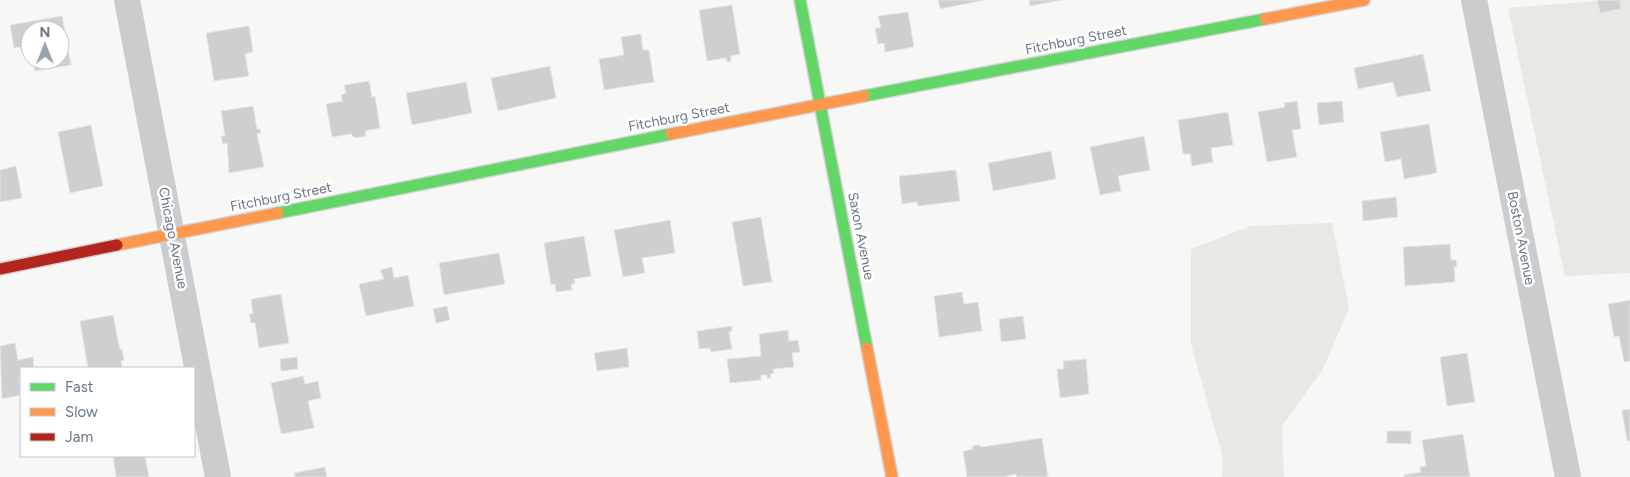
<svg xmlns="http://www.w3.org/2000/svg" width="1630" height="477" font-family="Figtree,sans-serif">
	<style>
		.green { fill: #e6e9e4 }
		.building { fill: #cecfd0; stroke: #e6e6e6 }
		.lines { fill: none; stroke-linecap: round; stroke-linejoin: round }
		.fast-casing { stroke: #d3d3d4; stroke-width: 14 }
		.slow-casing { stroke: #d3d3d4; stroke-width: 14 }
		.jam-casing { stroke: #d3d3d4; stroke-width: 14 }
		.street { stroke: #cbcccd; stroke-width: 26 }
		.fast { stroke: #63d668; stroke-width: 11 }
		.slow { stroke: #ff974d; stroke-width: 11 }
		.jam { stroke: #b3261e; stroke-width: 11 }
		.labels { text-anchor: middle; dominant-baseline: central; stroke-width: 5; stroke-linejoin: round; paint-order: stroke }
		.street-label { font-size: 14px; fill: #687785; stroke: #fff }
	</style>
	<rect width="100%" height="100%" fill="#f7f7f6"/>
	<g class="green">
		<polygon points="1611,0 1630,0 1630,273 1565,276 1508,8"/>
		<polygon points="1332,223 1349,308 1323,369 1282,426 1284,477 1222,477 1223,458 1191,344 1191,249 1251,226"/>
	</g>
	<g class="building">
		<polygon points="938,0 985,0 940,9"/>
		<polygon points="1029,0 1062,0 1030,6"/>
		<polygon points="1597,0 1620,0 1621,9 1600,13"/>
		<polygon points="732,5 740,54 731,56 731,61 727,62 726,58 707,61 699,10"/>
		<polygon points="908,12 914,47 885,52 884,43 878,44 875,28 881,28 878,16"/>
		<polygon points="62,16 71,65 35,71 33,60 60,60 60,30 30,30 30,46 14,48 10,25"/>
		<polygon points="249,26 253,52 245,54 249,76 214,81 206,33"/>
		<polygon points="641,34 643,50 649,50 654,82 604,90 599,59 624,55 621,37"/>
		<polygon points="1423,54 1431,91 1397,97 1393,82 1358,89 1354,68"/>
		<polygon points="550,66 556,98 498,111 491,78"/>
		<polygon points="369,81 372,97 375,96 380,128 365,131 366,136 355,138 351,134 332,137 326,104 342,101 341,95 346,93 344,85"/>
		<polygon points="466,82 472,113 412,125 406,93"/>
		<polygon points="1297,101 1301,129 1292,130 1297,157 1267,162 1258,112 1285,107 1284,103"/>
		<polygon points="1342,101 1344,122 1319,125 1317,103"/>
		<polygon points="253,106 257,129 260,129 261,133 257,134 264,167 229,173 227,143 223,144 221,136 225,136 221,111"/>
		<polygon points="1228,112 1233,145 1211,148 1213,162 1192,166 1190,154 1183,154 1178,120"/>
		<polygon points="1429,124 1437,173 1404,179 1401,159 1385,162 1380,132"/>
		<polygon points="91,125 103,186 70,193 58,132"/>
		<polygon points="1144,136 1150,170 1118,176 1121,191 1100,195 1090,147"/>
		<polygon points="1051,151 1056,179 993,191 988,163"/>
		<polygon points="16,166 22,198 0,202 0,170"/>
		<polygon points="956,170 960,201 918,206 917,202 902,204 899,176"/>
		<polygon points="1396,197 1398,217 1363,221 1362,201"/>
		<polygon points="761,217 772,282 743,286 732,222"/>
		<polygon points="670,220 675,253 642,258 645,273 623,277 614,230"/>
		<polygon points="584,236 591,276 574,279 575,284 571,284 572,290 556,292 555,284 551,285 544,243"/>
		<polygon points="1450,244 1451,260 1456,260 1457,267 1454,267 1455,282 1405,286 1403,247"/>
		<polygon points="499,253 505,284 444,295 439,263"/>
		<polygon points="392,267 394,278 408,275 414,306 366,316 359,284 384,279 380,270"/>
		<polygon points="962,292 964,304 978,302 982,331 939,337 934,296"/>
		<polygon points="281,294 289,343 259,348 255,323 251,323 249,314 253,314 251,299"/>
		<polygon points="1630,300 1630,361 1624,362 1619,336 1614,337 1608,304"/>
		<polygon points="447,306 450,320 436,323 433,309"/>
		<polygon points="113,315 120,350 122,349 124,360 121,361 122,368 88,368 80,321"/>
		<polygon points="1023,316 1026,339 1001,342 999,319"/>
		<polygon points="732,326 732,331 729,332 732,349 711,352 710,348 699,349 697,331"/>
		<polygon points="788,330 789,341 798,340 800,352 792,353 794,367 773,369 774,373 770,374 771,378 767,378 767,375 761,375 761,380 730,383 727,359 761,356 759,334"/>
		<polygon points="15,343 18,360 33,357 34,368 21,368 19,379 21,395 2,399 0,346"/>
		<polygon points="627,348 629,367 597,371 594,353"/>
		<polygon points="1467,353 1475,402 1447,406 1440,357"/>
		<polygon points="297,357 298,369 281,371 280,359"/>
		<polygon points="1086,359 1089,394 1060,398 1057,369 1064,369 1063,361"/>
		<polygon points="303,376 305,384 318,381 321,398 308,401 314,428 281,434 271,383"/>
		<polygon points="1630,409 1630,441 1627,441 1622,410"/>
		<polygon points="1387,431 1411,431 1411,444 1387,443"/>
		<polygon points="1463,434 1470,477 1404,477 1404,475 1421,472 1420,467 1426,466 1422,440"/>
		<polygon points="1042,438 1048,477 1017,477 1016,474 1003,477 967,477 963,451 973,449 972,446 980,445 981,447"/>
		<polygon points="113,456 145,456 149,477 116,477"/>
		<polygon points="325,467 327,477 295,477 294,473"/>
	</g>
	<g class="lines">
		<g class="fast-casing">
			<g id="fast">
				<polyline points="800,0 867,348"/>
				<polyline points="864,96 1265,19"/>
				<polyline points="278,213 671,134"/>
			</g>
		</g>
		<g class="slow-casing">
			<g id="slow">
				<polyline points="1265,19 1364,0"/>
				<polyline points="671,134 864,96"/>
				<polyline points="117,245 278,213"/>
				<polyline points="867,348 892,477"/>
			</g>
		</g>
		<g class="jam-casing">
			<polyline id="jam" points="0,269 117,245"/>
		</g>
		<g class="street">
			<polyline points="127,0 218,477"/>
			<polyline points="1474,0 1568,477"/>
		</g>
		<use href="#fast" class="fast"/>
		<use href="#slow" class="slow"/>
		<use href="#jam" class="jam"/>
	</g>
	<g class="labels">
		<g class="street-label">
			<text transform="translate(1076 40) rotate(-11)">Fitchburg Street</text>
			<text transform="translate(679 117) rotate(-11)">Fitchburg Street</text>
			<text transform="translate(281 197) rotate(-11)">Fitchburg Street</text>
			<text transform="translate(861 236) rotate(79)">Saxon Avenue</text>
			<text transform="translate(173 238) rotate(79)">Chicago Avenue</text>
			<text transform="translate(1521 238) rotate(79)">Boston Avenue</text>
		</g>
	</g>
	<rect x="20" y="367" width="175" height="90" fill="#ffffff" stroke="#c3c9ce"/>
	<rect x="30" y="383" width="25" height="8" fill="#63d668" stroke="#c3c9ce"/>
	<text x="65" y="392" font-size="15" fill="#687785">Fast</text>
	<rect x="30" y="408" width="25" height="8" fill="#ff974d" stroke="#c3c9ce"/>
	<text x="65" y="417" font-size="15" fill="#687785">Slow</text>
	<rect x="30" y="433" width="25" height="8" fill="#b3261e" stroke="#c3c9ce"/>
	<text x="65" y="442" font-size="15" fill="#687785">Jam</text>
	<g transform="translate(45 45)"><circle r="24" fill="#ffffff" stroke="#c3c9ce"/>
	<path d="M0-4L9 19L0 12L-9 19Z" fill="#9aa4ad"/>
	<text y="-8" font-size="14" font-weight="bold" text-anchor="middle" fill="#687785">N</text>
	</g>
</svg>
